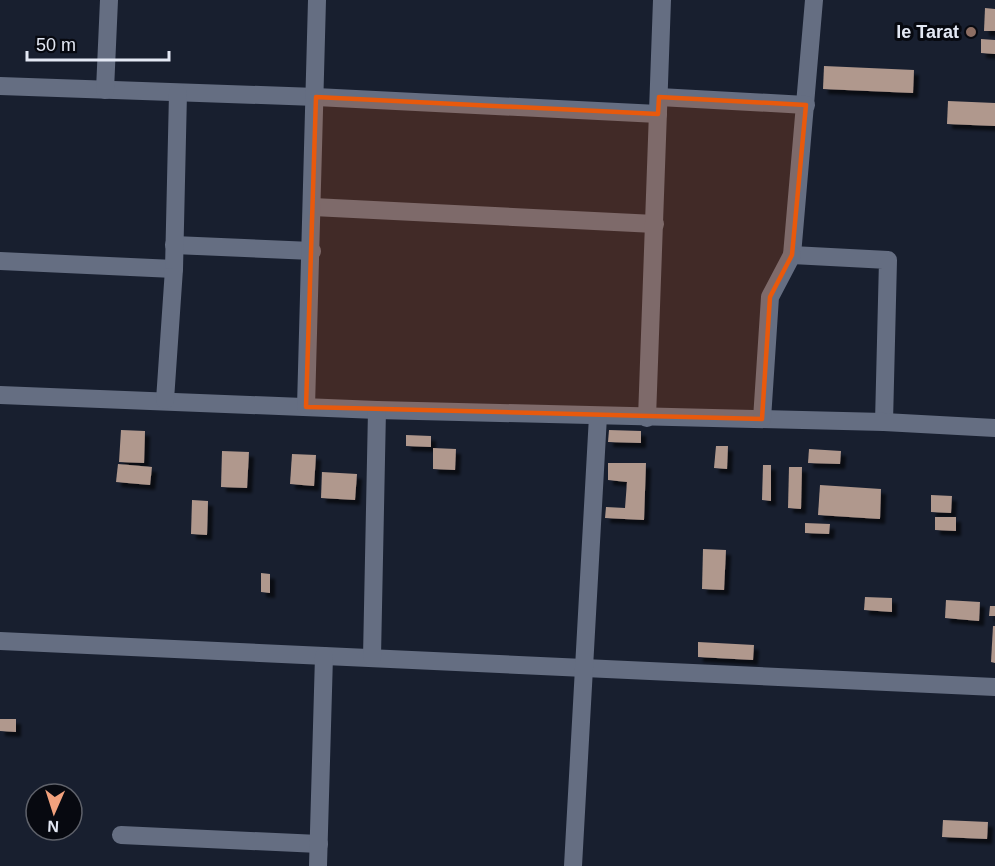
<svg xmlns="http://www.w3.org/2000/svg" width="995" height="866" font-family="Arial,sans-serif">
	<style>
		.building { fill: #b0988d; filter: url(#shadow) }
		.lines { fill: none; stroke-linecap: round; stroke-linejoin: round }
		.minor { stroke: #656e82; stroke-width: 18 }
		.marked { fill: #e8590c; fill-opacity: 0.2; stroke: #e8590c; stroke-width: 4.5; stroke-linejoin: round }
		.education-dot { fill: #8d6e63; stroke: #070910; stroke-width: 2 }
		.labels { text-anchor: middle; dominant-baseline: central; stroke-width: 6; stroke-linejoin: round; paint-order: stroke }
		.poi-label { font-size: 18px; font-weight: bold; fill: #e3e8f4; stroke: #070910; text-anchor: end }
	</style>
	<defs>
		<filter id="shadow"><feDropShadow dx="5" dy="5" stdDeviation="1.5" flood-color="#0009"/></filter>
	</defs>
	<rect width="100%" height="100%" fill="#181f2f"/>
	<g class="building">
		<polygon points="985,8 995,9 995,31 984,31"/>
		<polygon points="981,39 995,40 995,54 981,53"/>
		<polygon points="824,66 914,70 913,93 823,89"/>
		<polygon points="948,101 995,103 995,126 947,124"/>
		<polygon points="121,430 145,431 144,463 119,462"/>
		<polygon points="609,430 641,431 641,443 608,442"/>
		<polygon points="406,435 431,436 431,447 406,446"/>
		<polygon points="716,446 728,446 727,469 714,468"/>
		<polygon points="433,448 456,449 455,470 433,469"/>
		<polygon points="809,449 841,451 840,464 808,463"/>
		<polygon points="222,451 249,452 247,488 221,487"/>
		<polygon points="292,454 316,455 314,486 290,484"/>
		<polygon points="608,463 646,463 644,520 605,518 606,507 625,508 627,482 608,480"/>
		<polygon points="118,464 152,467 150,485 116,482"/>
		<polygon points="763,465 771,465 771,501 762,500"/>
		<polygon points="789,467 802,467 801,509 788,508"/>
		<polygon points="322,472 357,474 355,500 321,498"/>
		<polygon points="820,485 881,489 880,519 818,515"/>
		<polygon points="931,495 952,496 951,513 931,512"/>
		<polygon points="192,500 208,501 207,535 191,534"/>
		<polygon points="935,517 956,517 956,531 935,530"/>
		<polygon points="805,523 830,524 829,534 805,533"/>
		<polygon points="703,549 726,550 724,590 702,589"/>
		<polygon points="261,573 270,574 270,593 261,592"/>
		<polygon points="865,597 892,598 892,612 864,610"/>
		<polygon points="946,600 980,602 979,621 945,618"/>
		<polygon points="990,606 995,606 995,616 989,616"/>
		<polygon points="993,626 995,626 995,663 991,662"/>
		<polygon points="698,642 754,645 753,660 698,657"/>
		<polygon points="0,719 16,719 16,732 0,731"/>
		<polygon points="943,820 988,822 987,839 942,837"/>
	</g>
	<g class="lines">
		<g class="minor">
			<polyline points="814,0 792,255 888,260 884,422"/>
			<polyline points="0,86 316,97 658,114"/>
			<polyline points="105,90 109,0"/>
			<polyline points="659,97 806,105"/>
			<polyline points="313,207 655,224"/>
			<polyline points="174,245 312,251"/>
			<polyline points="0,261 174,269"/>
			<polyline points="0,395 377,410 884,422 995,428"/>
			<polyline points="165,400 174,269 178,93"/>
			<polyline points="306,407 317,0"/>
			<polyline points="647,418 662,0"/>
			<polyline points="762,419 770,297 792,255"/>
			<polyline points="0,641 995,687"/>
			<polyline points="372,657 377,410"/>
			<polyline points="121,835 319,844"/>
			<polyline points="318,866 324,656"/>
			<polyline points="573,866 598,416"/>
		</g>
	</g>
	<path class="marked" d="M316,97L658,114L659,97L806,105L792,255L770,297L762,419L306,407Z"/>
	<circle class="education-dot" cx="971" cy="32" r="6"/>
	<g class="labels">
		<g class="poi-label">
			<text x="959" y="32">le Tarat</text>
		</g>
	</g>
	<g transform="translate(54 812) rotate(183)"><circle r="28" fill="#070910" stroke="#5f626b" stroke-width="1.5"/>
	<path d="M0-4.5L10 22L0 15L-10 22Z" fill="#f1a17d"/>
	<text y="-9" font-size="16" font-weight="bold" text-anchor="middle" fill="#e3e8f4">N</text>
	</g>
	<path d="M27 51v9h142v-9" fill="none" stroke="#e3e8f4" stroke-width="3"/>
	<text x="36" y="51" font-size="18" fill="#e3e8f4" stroke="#070910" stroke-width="4.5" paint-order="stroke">50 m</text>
</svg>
